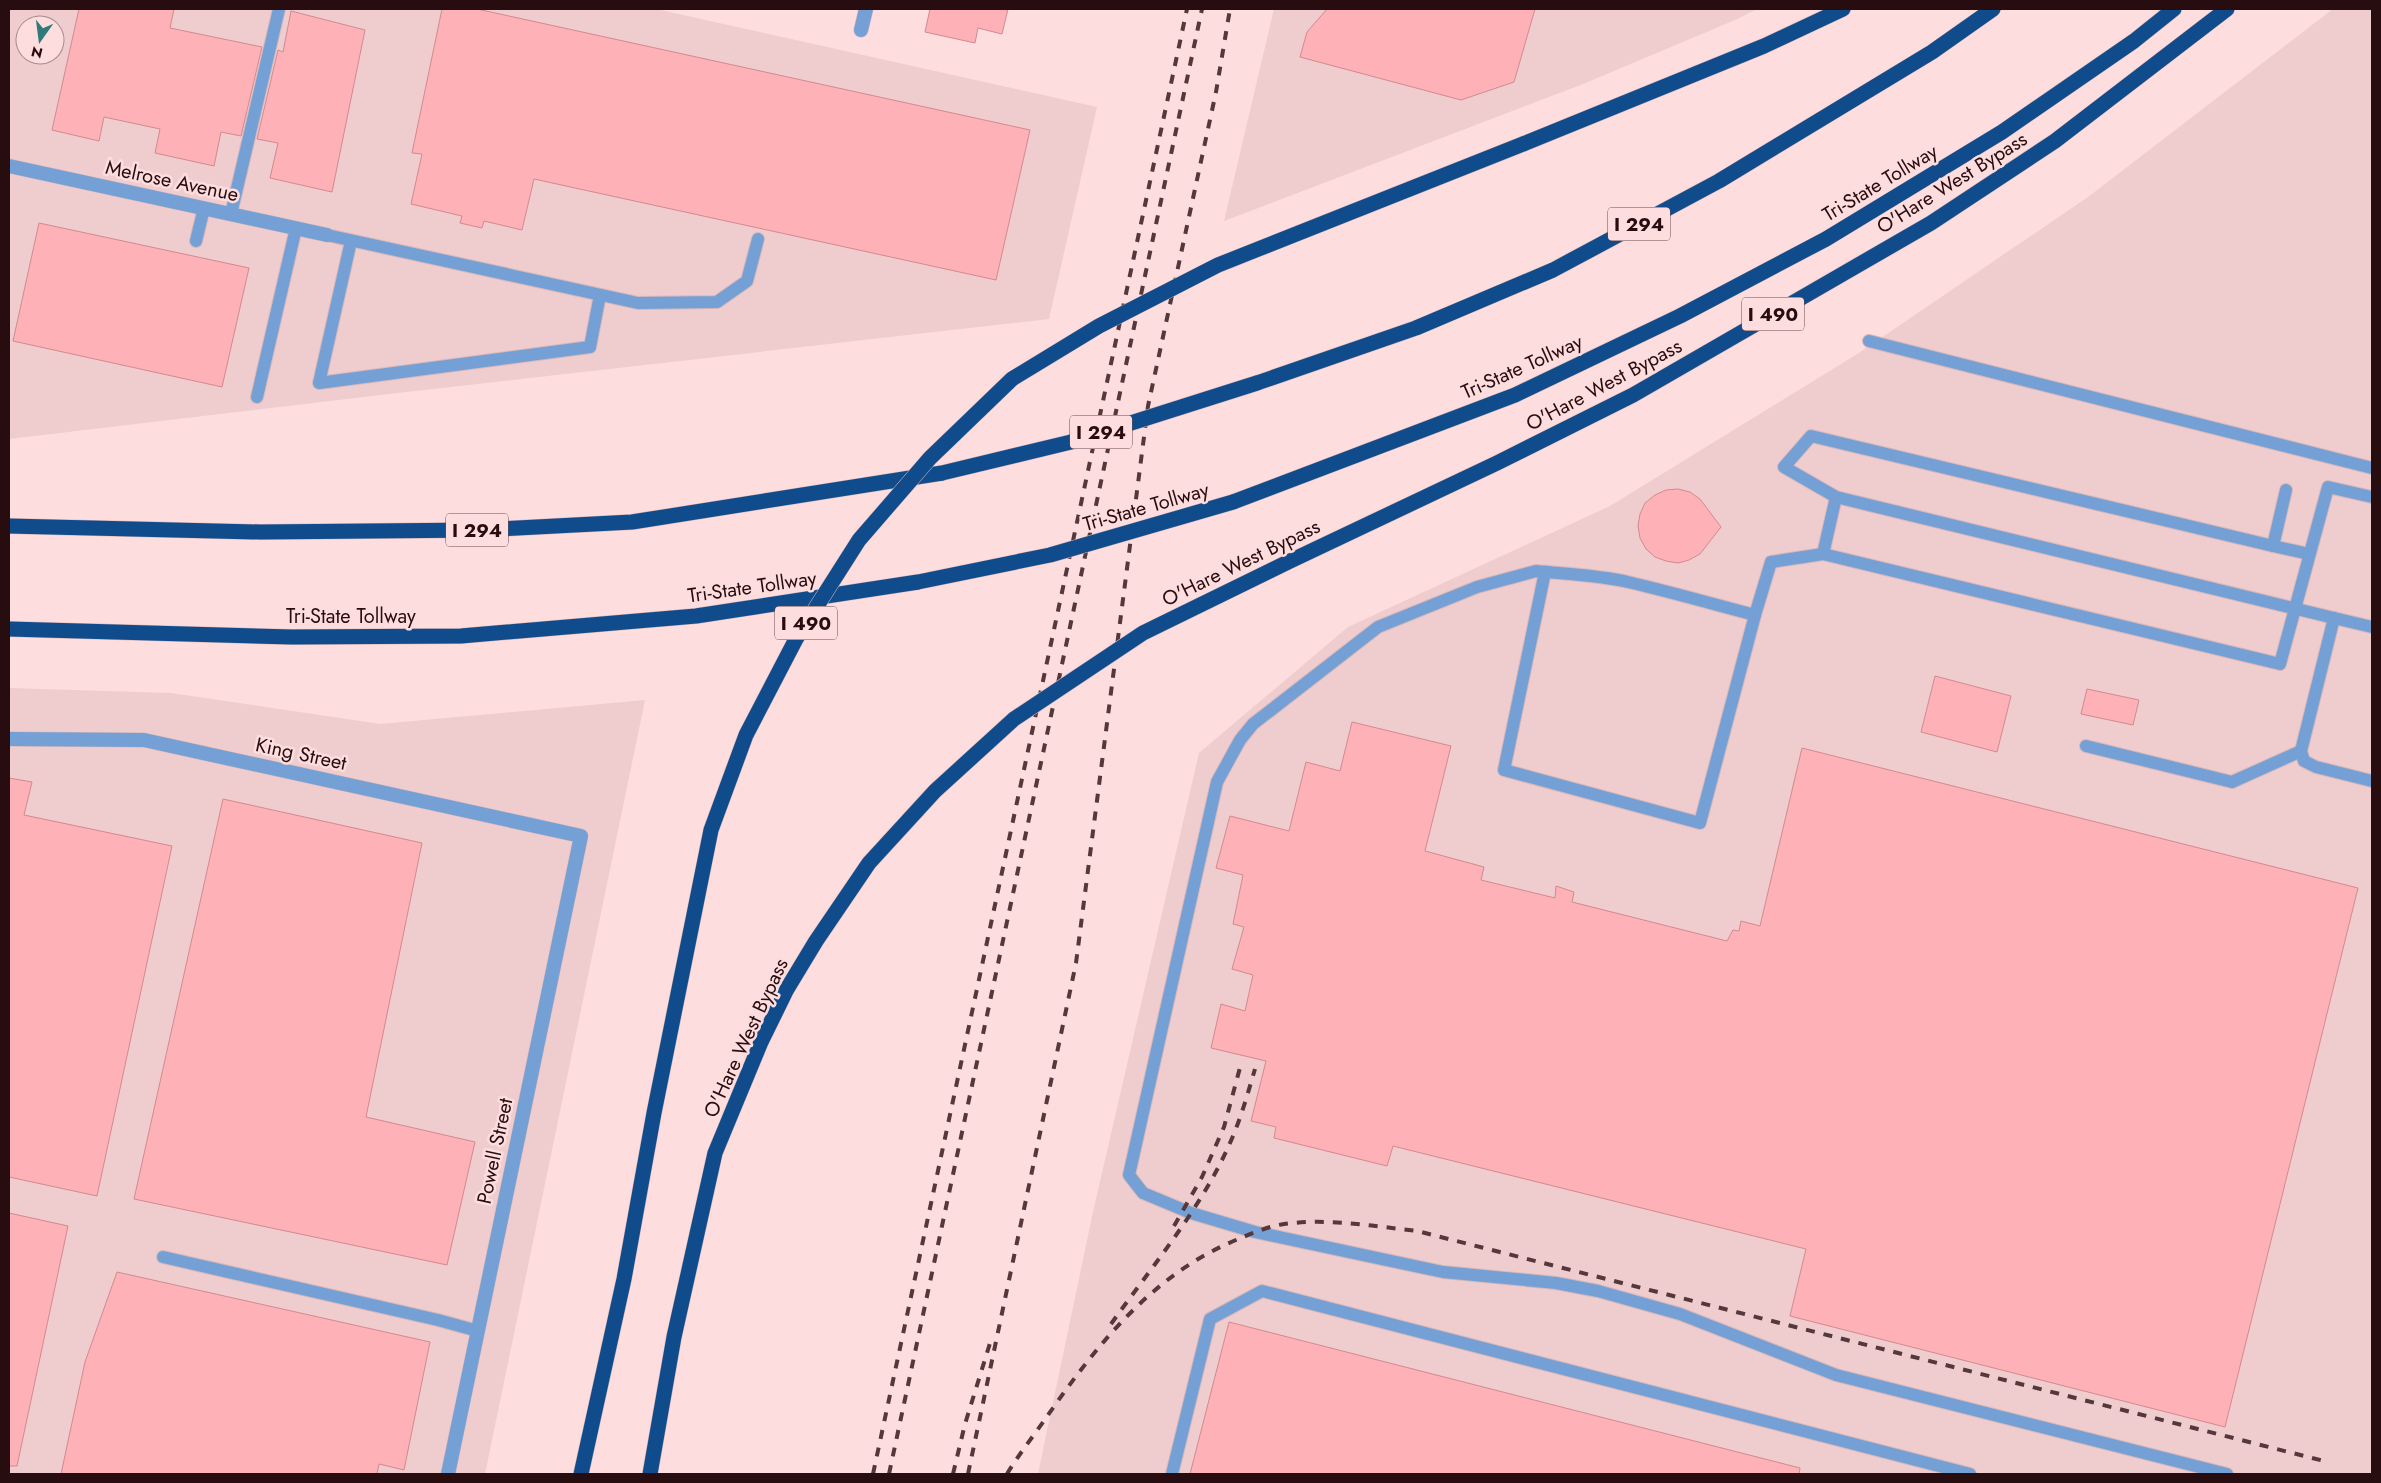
<svg xmlns="http://www.w3.org/2000/svg" width="2381" height="1483" font-family="Jost,sans-serif">
	<style>
		.built { fill: #efccce; fill-rule: evenodd }
		.building { fill: #feb2b7; stroke: #d2898f }
		.lines { fill: none; stroke-linecap: round; stroke-linejoin: round }
		.service-casing { stroke: #d7b8b9; stroke-width: 14 }
		.minor-casing { stroke: #d7b8b9; stroke-width: 15 }
		.motorway-casing { stroke: #d7b8b9; stroke-width: 16 }
		.service { stroke: #75a0d5; stroke-width: 12 }
		.minor { stroke: #75a0d5; stroke-width: 14 }
		.motorway { stroke: #104c8c; stroke-width: 15 }
		.rail { stroke: #54383b; stroke-width: 4; stroke-dasharray: 9 9; stroke-linecap: butt }
		.motorway-bridge-casing { stroke: #d7b8b9; stroke-width: 16; stroke-linecap: butt }
		.motorway-bridge { stroke: #104c8c; stroke-width: 15 }
		.labels { text-anchor: middle; dominant-baseline: central; stroke-width: 5; stroke-linejoin: round; paint-order: stroke }
		.shield { fill: #fdddde; stroke: #684b4e; stroke-width: 1 }
		.shield-label { font-size: 19px; font-weight: bold; fill: #280d10 }
		.street-label { font-size: 20px; fill: #280d10; stroke: #fdddde }
	</style>
	<rect width="100%" height="100%" fill="#fdddde"/>
	<g class="built">
		<path d="M9,9H656L1097,107L1049,319L389,394L9,439ZM25,25H55V55H25Z"/>
		<polygon points="1274,9 1757,9 1735,20 1583,84 1224,221"/>
		<polygon points="2333,9 2372,9 2372,1474 1038,1474 1093,1212 1199,753 1348,627 1610,506 1859,353 2088,197"/>
		<polygon points="9,688 171,693 380,724 645,700 485,1474 9,1474"/>
	</g>
	<g class="building">
		<polygon points="79,9 174,9 170,28 262,47 241,136 221,132 214,166 155,153 160,129 104,117 99,141 52,130"/>
		<polygon points="442,9 477,9 1030,130 996,280 534,179 522,230 484,221 482,228 460,223 462,216 411,204 422,154 412,153"/>
		<polygon points="930,9 1008,9 1002,34 978,28 975,43 925,32"/>
		<polygon points="1327,9 1535,9 1514,82 1461,100 1300,57 1307,32"/>
		<polygon points="291,11 365,30 332,192 270,178 278,143 257,139 278,50 283,52"/>
		<polygon points="39,223 249,268 222,387 13,341"/>
		<polygon points="1678,489 1690,492 1700,499 1721,527 1700,554 1689,560 1678,563 1666,561 1655,557 1646,549 1640,538 1638,526 1640,514 1645,503 1655,495 1666,490"/>
		<polygon points="1935,676 2011,696 1997,752 1921,732"/>
		<polygon points="2087,689 2139,700 2133,725 2081,714"/>
		<polygon points="1352,722 1451,746 1425,851 1484,867 1481,880 1555,898 1556,886 1574,892 1572,902 1727,941 1733,930 1739,931 1741,921 1760,926 1802,748 2358,888 2225,1427 1790,1316 1806,1249 1393,1146 1387,1166 1274,1138 1276,1127 1251,1121 1266,1061 1211,1048 1221,1004 1245,1011 1253,975 1232,969 1244,927 1233,924 1243,875 1216,868 1230,816 1289,831 1306,762 1340,771"/>
		<polygon points="9,778 32,782 24,815 172,846 97,1196 9,1177"/>
		<polygon points="223,799 422,843 366,1117 475,1142 447,1265 134,1199"/>
		<polygon points="9,1213 68,1226 17,1466 9,1466"/>
		<polygon points="117,1272 430,1342 404,1470 379,1464 377,1474 61,1474 85,1362"/>
		<polygon points="1229,1322 1800,1468 1799,1474 1190,1474"/>
	</g>
	<g class="lines">
		<g class="service-casing">
			<g id="service">
				<polyline points="231,214 279,9"/>
				<polyline points="327,235 638,303 717,302 747,281 758,239"/>
				<polyline points="196,241 204,208"/>
				<polyline points="351,241 319,383 590,347 600,295"/>
				<polyline points="1869,341 2372,468"/>
				<polyline points="257,397 296,228"/>
				<polyline points="2286,490 2273,546 1811,436 1784,467 1836,497 2334,618 2301,751 2304,761 2316,767 2372,781"/>
				<polyline points="2273,546 2309,554"/>
				<polyline points="1823,554 1836,497"/>
				<path d="M1545,572L1504,770L1700,823L1755,615C1713,604 1671,592 1628,582C1598,575 1567,574 1536,571L1477,587L1378,627L1253,724L1240,740L1217,782L1129,1175L1143,1193L1191,1213L1255,1232L1443,1272L1556,1283L1598,1291L1680,1314L1836,1375L2227,1474"/>
				<polyline points="1755,615 1771,562 1823,554 2280,664 2328,487 2372,497"/>
				<polyline points="2334,618 2372,627"/>
				<polyline points="2086,746 2232,782 2301,751"/>
				<polyline points="163,1257 438,1320 478,1331"/>
				<polyline points="1172,1474 1210,1319 1262,1291 1970,1474"/>
			</g>
		</g>
		<g class="minor-casing">
			<g id="minor">
				<polyline points="861,30 866,9"/>
				<polyline points="9,166 327,235"/>
				<polyline points="9,739 144,740 581,836 448,1474"/>
			</g>
		</g>
		<g class="motorway-casing">
			<g id="motorway">
				<polyline points="1523,144 1764,46 1843,9"/>
				<polyline points="1257,383 1416,328 1553,270 1719,181 1932,52 1993,9"/>
				<polyline points="1233,502 1515,395 1680,316 1826,239 2002,132 2134,41 2174,9"/>
				<polyline points="9,526 260,532 481,530 632,522 942,473"/>
				<polyline points="1286,563 1497,463 1633,395 1931,223 2055,141 2227,9"/>
				<polyline points="9,629 292,637 461,636 696,616 918,582"/>
			</g>
		</g>
		<use href="#service" class="service"/>
		<use href="#minor" class="minor"/>
		<use href="#motorway" class="motorway"/>
		<g class="rail">
			<polyline points="1174,1226 1202,1177 1224,1127 1241,1064"/>
			<path d="M1111,1324C1155,1262 1207,1202 1235,1131C1243,1111 1249,1089 1255,1069"/>
			<polyline points="873,1474 1187,9"/>
			<polyline points="889,1474 1202,9"/>
			<polyline points="953,1474 965,1424 991,1340"/>
			<polyline points="968,1474 1076,963 1148,406 1216,92 1230,9"/>
			<path d="M1007,1474C1019,1454 1035,1434 1048,1415C1099,1342 1156,1271 1241,1238C1255,1232 1270,1226 1284,1224C1328,1218 1373,1226 1417,1231L2324,1461"/>
		</g>
		<g class="motorway-bridge-casing">
			<g id="motorway-bridge">
				<polyline points="942,473 1071,442 1257,383"/>
				<polyline points="918,582 1050,555 1233,502"/>
				<polyline points="581,1474 624,1279 654,1113 711,830 746,735 796,639 859,540 930,458 1012,379 1099,326 1218,265 1523,144"/>
				<polyline points="650,1474 674,1337 715,1153 761,1042 787,989 816,941 869,863 935,791 1014,719 1143,633 1286,563"/>
			</g>
		</g>
		<use href="#motorway-bridge" class="motorway-bridge"/>
	</g>
	<g class="labels">
		<g class="shield">
			<rect x="1608" y="207.5" width="62" height="33" rx="4"/>
			<rect x="1742" y="297.5" width="62" height="33" rx="4"/>
			<rect x="1070" y="415.5" width="62" height="33" rx="4"/>
			<rect x="446" y="513.5" width="62" height="33" rx="4"/>
			<rect x="775" y="606.5" width="62" height="33" rx="4"/>
		</g>
		<g class="shield-label">
			<text x="1639" y="224">I 294</text>
			<text x="1773" y="314">I 490</text>
			<text x="1101" y="432">I 294</text>
			<text x="477" y="530">I 294</text>
			<text x="806" y="623">I 490</text>
		</g>
		<g class="street-label">
			<text transform="translate(172 181) rotate(12)">Melrose Avenue</text>
			<text transform="translate(1880 183) rotate(-31)">Tri-State Tollway</text>
			<text transform="translate(1952 183) rotate(-32)">O'Hare West Bypass</text>
			<text transform="translate(1522 367) rotate(-24)">Tri-State Tollway</text>
			<text transform="translate(1604 385) rotate(-28)">O'Hare West Bypass</text>
			<text transform="translate(1146 507) rotate(-16)">Tri-State Tollway</text>
			<text transform="translate(1241 563) rotate(-26)">O'Hare West Bypass</text>
			<text transform="translate(752 587) rotate(-8)">Tri-State Tollway</text>
			<text x="351" y="616">Tri-State Tollway</text>
			<text transform="translate(301 754) rotate(12)">King Street</text>
			<text transform="translate(746 1038) rotate(-65)">O'Hare West Bypass</text>
			<text transform="translate(495 1151) rotate(-78)">Powell Street</text>
		</g>
	</g>
	<rect width="2381" height="1483" fill="none" stroke="#280d10" stroke-width="20"/>
	<g transform="translate(40 40) rotate(194)"><circle r="24" fill="#fdddde" stroke="#a88a8c"/>
	<path d="M0-4L9 19L0 12L-9 19Z" fill="#317a7a"/>
	<text y="-8" font-size="14" font-weight="bold" text-anchor="middle" fill="#280d10">N</text>
	</g>
</svg>
